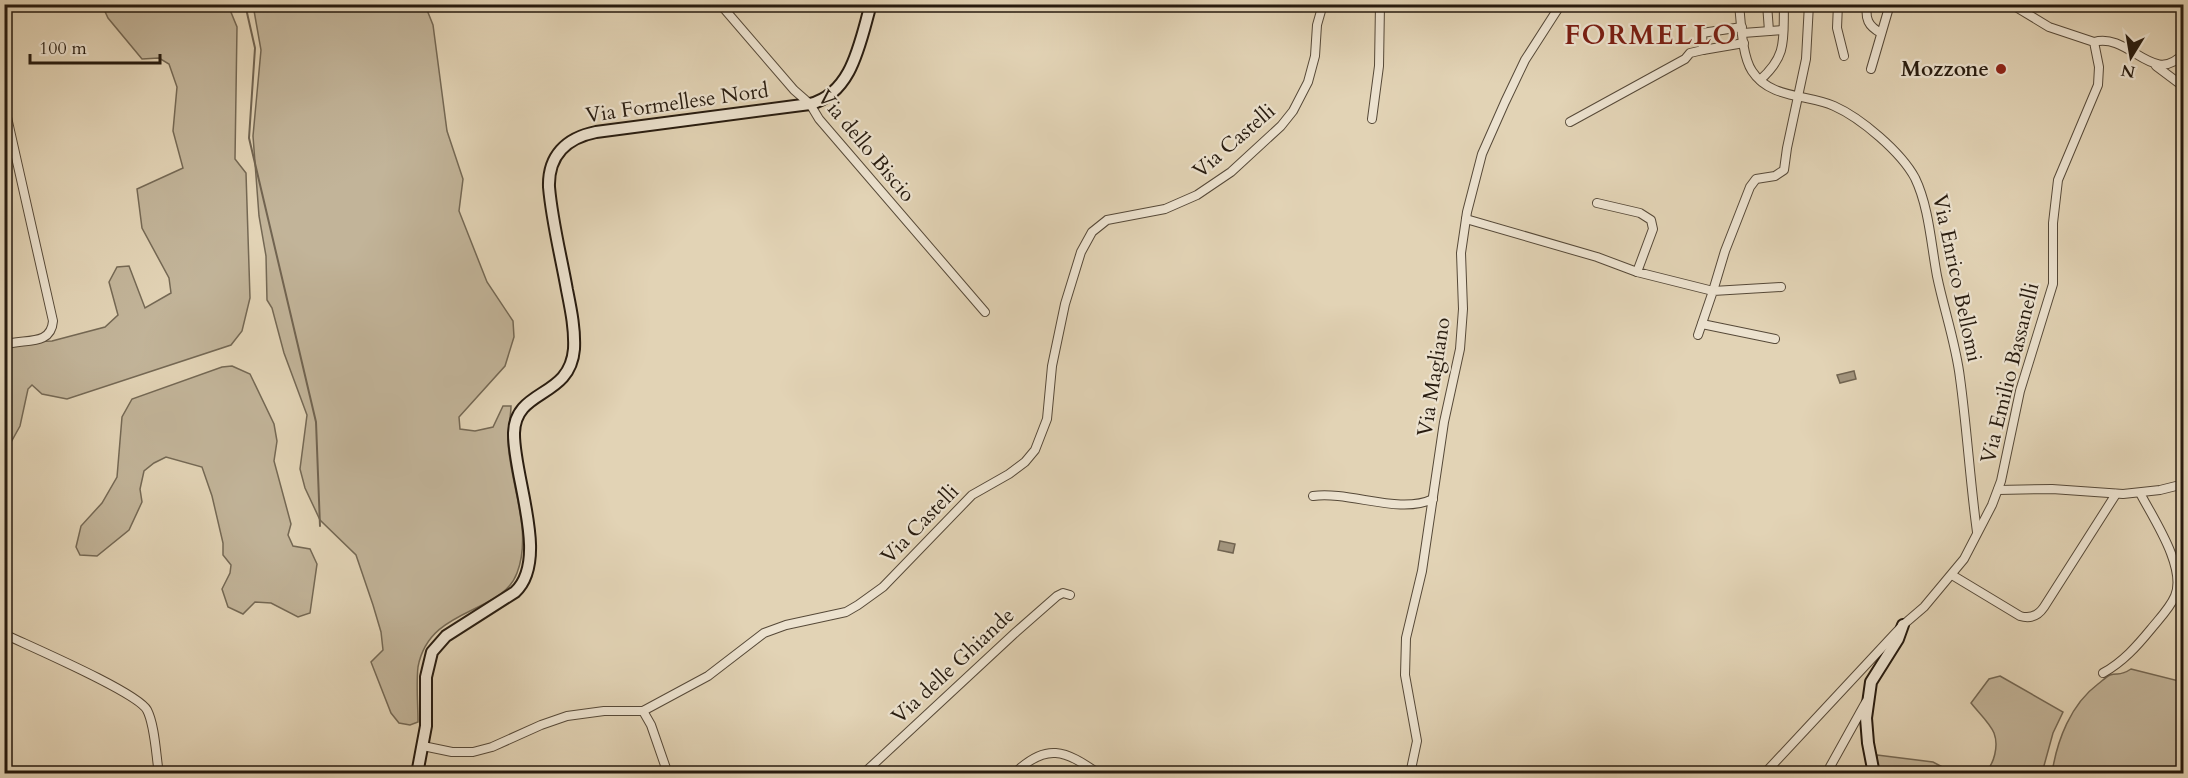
<svg xmlns="http://www.w3.org/2000/svg" width="2188" height="778" font-family="Cardo,serif">
	<style>
		.green { fill: #c2b499; stroke: #746854; stroke-width: 1.5 }
		.water { fill: #a2947d; stroke: #716451; stroke-width: 1.5 }
		.lines { fill: none; stroke-linecap: round; stroke-linejoin: round }
		.stream { stroke: #716451; stroke-width: 2 }
		.street-casing { stroke: #564938; stroke-width: 10 }
		.secondary-casing { stroke: #271b0f; stroke-width: 14 }
		.street { stroke: #ece2cf; stroke-width: 8 }
		.secondary { stroke: #ece2cf; stroke-width: 10 }
		.poi-dot { fill: #8f2418; stroke: #ece2cf; stroke-width: 2 }
		.labels { text-anchor: middle; dominant-baseline: central; stroke-width: 4.5; stroke-linejoin: round; paint-order: stroke }
		.poi-label { font-size: 21px; font-weight: bold; fill: #271b0f; stroke: #ece2cf; text-anchor: end }
		.street-label { font-size: 21px; fill: #271b0f; stroke: #ece2cf }
		.district-label { font-size: 27px; font-weight: bold; letter-spacing: 1.5px; fill: #7a1f14; stroke: #ece2cf }
	</style>
	<rect width="100%" height="100%" fill="#e2d3b5"/>
	<filter id="stains"><feTurbulence type="fractalNoise" baseFrequency=".00333" numOctaves="4"/><feColorMatrix values="0 0 0 0 .2 0 0 0 0 .09 0 0 0 0 .02 0 0 0 .5 -.17"/></filter>
	<radialGradient id="worn" r=".72"><stop offset=".6" stop-color="#630" stop-opacity="0"/><stop offset="1" stop-color="#630" stop-opacity=".3"/></radialGradient>
	<g class="green">
		<polygon points="102,5 228,5 237,27 235,159 246,173 250,298 242,331 231,345 67,399 42,394 32,385 28,389 20,426 5,453 5,349 25,342 52,341 105,327 118,315 109,282 117,267 129,266 145,308 171,293 169,278 142,228 137,189 183,168 173,131 177,87 169,64 159,58 142,59 108,18"/>
		<path d="M253,5H425L433,25L447,131L463,179L459,211L487,282L513,321L514,337L505,366L459,417L460,429L475,431L493,427L503,406H511C511,417 507,430 508,442C510,485 533,531 517,573C502,615 429,606 418,667C416,684 418,704 418,722L410,725L399,723L391,713L371,662L383,650L381,632L373,605L356,555L320,520L305,488L300,469L307,415L284,353L272,308L267,300L266,256L259,216L253,136L261,50Z"/>
		<polygon points="232,366 250,374 274,424 277,441 274,461 291,524 288,535 293,546 310,549 317,564 310,613 298,617 271,603 255,602 243,614 228,607 222,589 230,573 231,565 223,555 223,543 212,496 202,467 166,457 154,463 144,471 140,489 142,502 129,530 97,556 80,555 76,547 81,526 102,503 117,477 122,417 132,399 222,367"/>
		<path d="M2131,669L2183,682V773H2052C2057,740 2071,704 2098,684C2102,681 2106,677 2110,675C2118,672 2119,677 2131,669Z"/>
		<path d="M2000,676L2063,712L2053,733L2042,773H1985C1994,764 1999,746 1994,733C1990,723 1978,712 1971,703L1989,679Z"/>
		<polygon points="1877,755 1933,762 1950,771 1961,773 1878,773"/>
	</g>
	<g class="water">
		<polygon points="1854,371 1856,379 1840,383 1837,375"/>
		<polygon points="1220,541 1235,544 1233,553 1218,550"/>
	</g>
	<g class="lines">
		<polyline class="stream" points="245,4 255,48 249,138 316,422 320,526"/>
		<g class="street-casing">
			<g id="street">
				<polyline points="720,4 794,90 810,104 819,119 985,312"/>
				<path d="M1739,4C1741,23 1742,56 1752,71C1770,99 1807,94 1834,106C1861,118 1901,152 1915,178C1929,207 1931,244 1937,276C1944,310 1956,344 1960,378C1967,429 1970,481 1977,532"/>
				<polyline points="1767,4 1769,31"/>
				<polyline points="1838,4 1837,28 1844,56"/>
				<path d="M1867,4C1865,19 1868,26 1881,33"/>
				<polyline points="1742,27 1702,33 1703,50 1744,43"/>
				<polyline points="1743,33 1783,30"/>
				<path d="M2094,42C2130,32 2153,88 2184,53"/>
				<polyline points="2156,66 2184,87"/>
				<polyline points="1871,69 1890,4"/>
				<path d="M1760,80C1788,55 1783,39 1784,4"/>
				<path d="M4,104L53,321C51,347 23,338 4,345"/>
				<polyline points="1372,119 1379,66 1380,4"/>
				<polyline points="1570,122 1685,59 1690,53 1703,50"/>
				<polyline points="1597,203 1640,213 1651,220 1653,229 1637,272 1713,291 1725,251 1750,187 1756,179 1775,176 1784,170 1787,148 1806,59 1809,4"/>
				<polyline points="1466,219 1597,257 1637,272"/>
				<polyline points="1702,324 1775,339"/>
				<polyline points="1698,335 1713,291 1781,287"/>
				<polyline points="1998,490 2052,489 2123,494 2160,490 2184,484"/>
				<path d="M1313,496C1351,491 1399,515 1433,499"/>
				<path d="M1952,575L2020,616C2030,619 2038,616 2044,607L2116,494"/>
				<path d="M4,634C29,646 137,692 147,710C155,725 156,756 159,774"/>
				<path d="M2103,673C2123,662 2137,646 2151,629C2159,619 2170,608 2175,596C2187,568 2153,518 2140,493"/>
				<polyline points="643,711 651,725 668,774"/>
				<polyline points="423,746 452,752 473,752 492,747 541,725 567,716 604,711 643,711 708,676 764,633 786,625 846,612 858,605 883,587 972,495 1009,474 1025,462 1035,450 1047,419 1052,366 1065,304 1081,252 1092,232 1107,220 1165,209 1197,195 1231,172 1281,126 1293,111 1308,82 1315,56 1317,25 1323,4"/>
				<polyline points="863,774 1016,632 1057,596 1063,593 1070,595"/>
				<path d="M1014,774C1046,742 1065,750 1099,774"/>
				<polyline points="1410,774 1417,741 1405,675 1406,638 1422,571 1444,422 1460,349 1463,309 1461,253 1467,212 1482,154 1505,102 1525,60 1561,4"/>
				<polyline points="1764,774 1903,625 1924,607 1964,559 1992,505 2001,481 2020,391 2053,284 2053,223 2058,180 2098,85 2099,67 2094,42 2049,27 2011,4"/>
				<polyline points="1826,774 1866,702"/>
			</g>
		</g>
		<g class="secondary-casing">
			<g id="secondary">
				<path d="M417,774L426,726V677L432,652L446,636L515,592C550,560 513,476 514,433C515,388 570,399 574,349C575,329 571,310 567,290C561,256 552,222 549,187C548,156 566,138 596,132L810,104C853,93 860,41 871,4"/>
				<polyline points="1874,774 1868,743 1866,718 1871,682 1898,639 1903,625"/>
			</g>
		</g>
		<use href="#street" class="street"/>
		<use href="#secondary" class="secondary"/>
	</g>
	<circle class="poi-dot" cx="2001" cy="69" r="6"/>
	<g class="labels">
		<g class="poi-label">
			<text x="1989" y="69">Mozzone</text>
		</g>
		<g class="street-label">
			<text transform="translate(677 103) rotate(-8)">Via Formellese Nord</text>
			<text transform="translate(1234 141) rotate(-41)">Via Castelli</text>
			<text transform="translate(866 146) rotate(50)">Via dello Biscio</text>
			<text transform="translate(1957 278) rotate(78)">Via Enrico Bellomi</text>
			<text transform="translate(2010 373) rotate(-76)">Via Emilio Bassanelli</text>
			<text transform="translate(1434 377) rotate(-81)">Via Magliano</text>
			<text transform="translate(920 524) rotate(-46)">Via Castelli</text>
			<text transform="translate(953 666) rotate(-43)">Via delle Ghiande</text>
		</g>
		<g class="district-label">
			<text x="1651" y="35">FORMELLO</text>
		</g>
	</g>
	<rect width="2188" height="778" fill="none" stroke="#e2d3b5" stroke-width="24"/>
	<rect x="6" y="6" width="2176" height="766" fill="none" stroke="#271b0f" stroke-width="3"/>
	<rect x="12" y="12" width="2164" height="754" fill="none" stroke="#271b0f" stroke-width="1.5"/>
	<g transform="translate(2131 57) rotate(191)" stroke="#ece2cf" stroke-width="4.5" paint-order="stroke">
	<path d="M0-4.5L10 22L0 15L-10 22Z" fill="#271b0f"/>
	<text y="-9" font-size="16" font-weight="bold" text-anchor="middle" fill="#271b0f">N</text>
	</g>
	<path d="M30 54v9h130v-9" fill="none" stroke="#271b0f" stroke-width="3"/>
	<text x="39" y="54" font-size="18" fill="#271b0f" stroke="#ece2cf" stroke-width="4.5" paint-order="stroke">100 m</text>
	<rect width="100%" height="100%" filter="url(#stains)"/>
	<rect width="100%" height="100%" fill="url(#worn)"/>
</svg>
